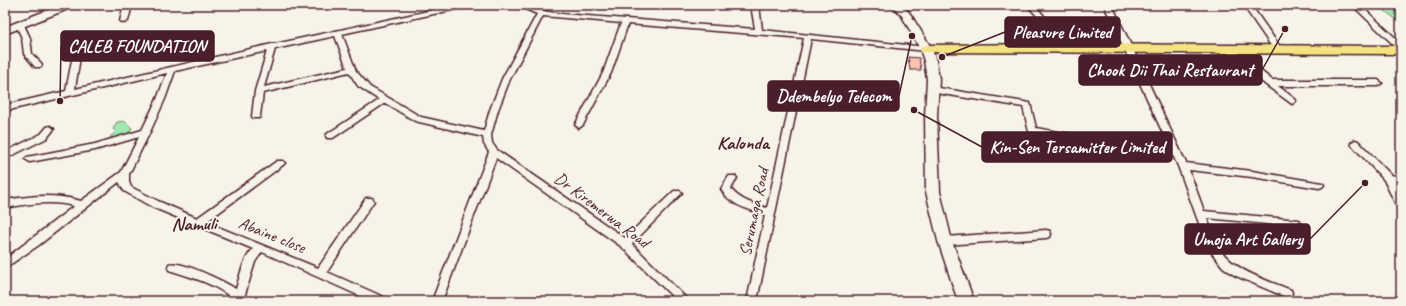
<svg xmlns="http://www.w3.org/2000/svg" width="1406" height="306" font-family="Caveat,sans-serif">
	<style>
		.green { fill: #a3e8b3; stroke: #76846f }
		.building { fill: #fbc3af; stroke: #4a1f2b }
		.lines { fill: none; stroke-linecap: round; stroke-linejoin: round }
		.minor-casing { stroke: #4a1f2b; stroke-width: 3 }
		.secondary-casing { stroke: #4a1f2b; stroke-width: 3 }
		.primary-casing { stroke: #4a1f2b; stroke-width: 3 }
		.minor { fill: #f7f3e8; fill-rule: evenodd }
		.secondary { fill: #f7f3e8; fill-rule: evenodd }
		.primary { fill: #f4e382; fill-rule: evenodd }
		.labels { text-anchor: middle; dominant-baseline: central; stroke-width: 4; stroke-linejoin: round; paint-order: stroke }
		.street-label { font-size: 17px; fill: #4a1f2b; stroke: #f7f3e8 }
		.quarter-label { font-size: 19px; font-weight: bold; fill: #4a1f2b; stroke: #f7f3e8 }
		.leader { fill: none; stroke: #4a1f2b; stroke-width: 1.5 }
		.callout-dot { fill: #4a1f2b; stroke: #f7f3e8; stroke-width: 1.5 }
		.callout { fill: #4a1f2b; stroke: #4a1f2b; stroke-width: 1.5 }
		.callout-label { font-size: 18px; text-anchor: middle; font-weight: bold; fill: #fff }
	</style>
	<rect width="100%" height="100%" fill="#f7f3e8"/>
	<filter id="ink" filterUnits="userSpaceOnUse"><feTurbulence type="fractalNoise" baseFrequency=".025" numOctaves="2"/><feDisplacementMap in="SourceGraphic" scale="8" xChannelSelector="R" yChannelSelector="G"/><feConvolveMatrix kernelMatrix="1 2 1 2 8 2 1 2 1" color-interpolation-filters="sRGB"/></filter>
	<g filter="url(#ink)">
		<g class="green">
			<polygon points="1377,5 1401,5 1401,23"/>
			<polygon points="124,121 132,128 129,133 111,139 110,137 116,132 113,129 117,122"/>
		</g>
		<polygon class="building" points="908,57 919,58 921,70 910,70"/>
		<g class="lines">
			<g class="minor-casing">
				<g id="minor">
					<polygon points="124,5 132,5 128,21 124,23 120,21"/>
					<path d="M456,5H470L466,7L342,34L356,71L370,87L421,117L484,131L490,110L502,79L537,14L516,5H527L542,11L562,14L755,29L751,5H759L762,30L926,47L930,49L926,51L811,39L757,301H747L765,215C749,209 730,206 721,189L729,176H735L737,178L731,189C739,200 754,204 767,208L804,38L628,24L611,73L583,125L579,128L575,125L603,73L621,23L543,16L510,79L498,110L491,135L492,143L497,150L625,238L674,191H680L682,193L680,195L632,244L689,301H677L622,247L496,158L442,301H432L489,152L484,144L483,137L415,121L385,103L333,138H327L326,136L327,134L379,100L358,86L349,72L263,93L260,116L259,118H253L252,116L255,91L267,51L175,71L165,99L150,132L129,174V182L131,187L158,201L197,218L277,161H283L285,163L283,165L206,222L318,268L366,198H372L374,201L372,204L327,272L386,298L387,301H371L262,252L255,262L243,301H233V299C216,284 191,277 169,270L168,267L169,264C181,260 225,282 236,289C240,276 243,259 253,249L152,207L124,191L119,182L39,245L5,268V259L74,206C52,200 27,204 5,208V200C30,196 56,193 81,201L121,172L139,137L95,150L30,162L25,159L27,157L95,144L142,130L157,99L167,73L5,111V105L66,91L73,55H76L80,57L75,89L272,44H275ZM335,36L347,68L264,87L275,49Z"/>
					<polygon points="1027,5 1035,5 1044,16 1049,28 1048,30 1042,30 1037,16"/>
					<path d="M1104,5H1112L1186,163L1252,171L1322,183L1324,185L1322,187L1319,188L1252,177L1189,170L1204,211L1299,220L1301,223L1299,226L1296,227L1207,218C1210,226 1212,234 1216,242C1229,270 1264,279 1291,290L1292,293L1291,296L1287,297L1283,296L1234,275L1223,267L1208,248L1178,166Z"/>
					<polygon points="1243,5 1251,5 1283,51 1282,53 1276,53"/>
					<polygon points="1352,5 1360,5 1401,43 1401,49 1398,49"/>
					<polygon points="17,23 23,23 24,25 30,38 32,54 41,63 42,65 41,67 35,67 24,54 22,38 16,25"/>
					<polygon points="1226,48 1232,48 1272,80 1378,80 1382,83 1378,86 1278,86 1295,99 1296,101 1292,104 1266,85 1226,52 1225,50"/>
					<polygon points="933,87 1030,103 1036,128 1075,135 1082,155 1077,158 1074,157 1068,139 1029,132 1023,107 930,92 929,90 930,88"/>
					<polygon points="50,126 54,129 47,138 5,159 5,152 41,134 47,127"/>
					<polygon points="1355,140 1358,141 1391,175 1401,177 1401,183 1395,182 1401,196 1401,210 1398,209 1384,180 1352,145 1351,143"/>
					<polygon points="1046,230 1050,231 1051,234 1050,237 1046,238 945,245 941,244 940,241 941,238 945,237"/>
				</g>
			</g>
			<g class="secondary-casing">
				<g id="secondary">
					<polygon points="60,5 74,5 73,7 5,34 5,27"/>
					<polygon points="892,5 903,5 911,15 932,49 936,61 939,79 937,116 940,192 952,241 974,301 958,301 938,241 926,192 925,116 927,79 924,61 920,49 902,16"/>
				</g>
			</g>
			<g class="primary-casing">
				<polygon id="primary" points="926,45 1045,44 1401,46 1401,54 922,52 920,49 922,46"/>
			</g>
			<use href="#minor" class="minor"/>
			<use href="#secondary" class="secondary"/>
			<use href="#primary" class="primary"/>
		</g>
	</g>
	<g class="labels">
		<g class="street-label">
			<text transform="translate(602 210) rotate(37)">Dr Kiremerwa Road</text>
			<text transform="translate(754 212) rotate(-78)">Serumaga Road</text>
			<text transform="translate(272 235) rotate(22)">Abaine close</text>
		</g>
		<g class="quarter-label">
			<text x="743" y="143">Kalonda</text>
			<text x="194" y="224">Namuli</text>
		</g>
	</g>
	<path class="leader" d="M942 57L1005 32M60 101L61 46M1285 29L1262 70M912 36L899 96M914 110L982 147M1365 183L1310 239"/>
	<g class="callout-dot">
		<circle cx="942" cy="57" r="4"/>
		<circle cx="60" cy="101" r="4"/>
		<circle cx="1285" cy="29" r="4"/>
		<circle cx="912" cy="36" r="4"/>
		<circle cx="914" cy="110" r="4"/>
		<circle cx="1365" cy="183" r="4"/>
	</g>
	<g class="callout">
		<rect x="1005" y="17" width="115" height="30" rx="4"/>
		<rect x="61" y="31" width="153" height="30" rx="4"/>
		<rect x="1079" y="55" width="183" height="30" rx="4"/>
		<rect x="768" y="81" width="131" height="30" rx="4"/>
		<rect x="982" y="132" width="190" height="30" rx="4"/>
		<rect x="1185" y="224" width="125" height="30" rx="4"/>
	</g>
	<g class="callout-label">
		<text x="1062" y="38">Pleasure Limited</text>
		<text x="137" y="52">CALEB FOUNDATION</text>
		<text x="1170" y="76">Chook Dii Thai Restaurant</text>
		<text x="834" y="102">Ddembelyo Telecom</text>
		<text x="1077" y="153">Kin-Sen Tersamitter Limited</text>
		<text x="1248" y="245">Umoja Art Gallery</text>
	</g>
	<rect width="1406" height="306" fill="none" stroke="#f7f3e8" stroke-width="20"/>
	<rect x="10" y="10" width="1386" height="286" fill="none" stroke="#4a1f2b" stroke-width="1.5" filter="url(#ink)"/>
</svg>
